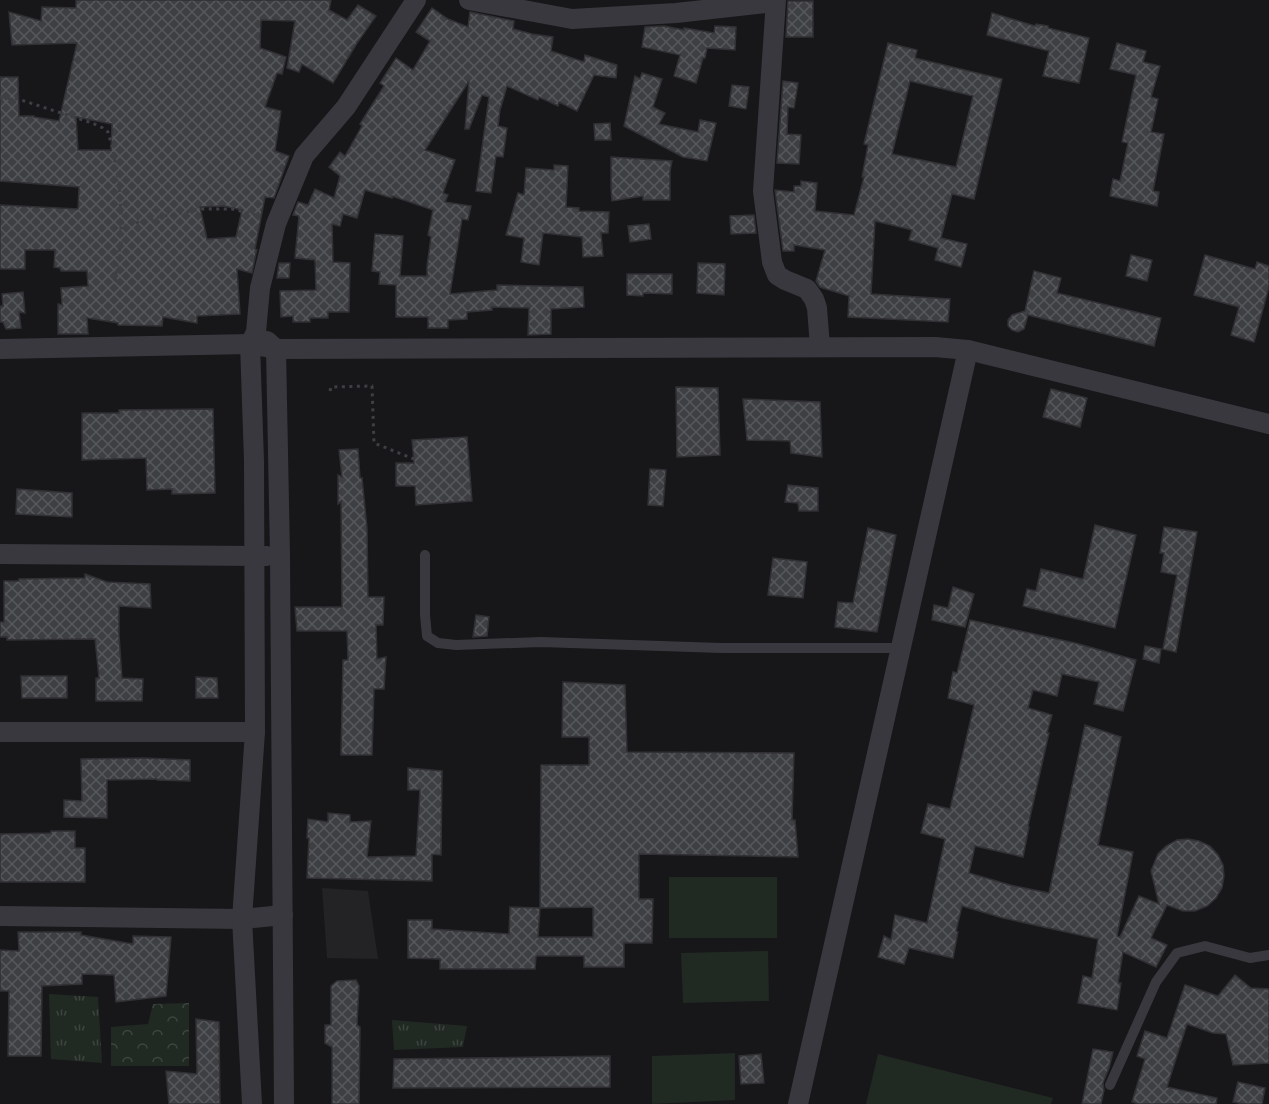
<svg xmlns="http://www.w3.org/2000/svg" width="1269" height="1104" font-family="'Exo 2',sans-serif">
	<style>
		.built { fill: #232326 }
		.grass { fill: url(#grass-tufts) }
		.forest { fill: url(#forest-crowns) }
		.pitch { fill: #212923 }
		.building { fill: url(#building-cross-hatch); stroke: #313135; stroke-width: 1.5; fill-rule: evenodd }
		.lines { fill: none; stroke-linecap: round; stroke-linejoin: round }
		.path { stroke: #3e3f45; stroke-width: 3; stroke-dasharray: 3 4.5; stroke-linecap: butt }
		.lane { stroke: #38383e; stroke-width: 10 }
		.street { stroke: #38383e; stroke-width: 20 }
	</style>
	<defs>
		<pattern id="grass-tufts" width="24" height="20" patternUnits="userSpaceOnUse" patternTransform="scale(1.5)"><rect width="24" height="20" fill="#212923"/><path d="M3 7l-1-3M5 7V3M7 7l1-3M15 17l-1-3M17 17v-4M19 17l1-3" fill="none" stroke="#3e4541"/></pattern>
		<pattern id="forest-crowns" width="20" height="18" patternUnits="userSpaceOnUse" patternTransform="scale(1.5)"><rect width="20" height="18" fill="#212923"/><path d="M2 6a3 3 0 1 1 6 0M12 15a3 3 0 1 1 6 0" fill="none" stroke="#3e4541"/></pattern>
		<pattern id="building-cross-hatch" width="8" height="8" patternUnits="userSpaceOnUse" patternTransform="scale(1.5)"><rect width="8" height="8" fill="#3e3f43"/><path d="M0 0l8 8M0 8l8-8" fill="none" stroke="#57585c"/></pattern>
	</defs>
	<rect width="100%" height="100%" fill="#171719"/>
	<polygon class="built" points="322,888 368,891 378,959 327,958"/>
	<g class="grass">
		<polygon points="49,994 98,997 102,1063 51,1059"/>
		<polygon points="392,1020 467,1026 463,1047 394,1050"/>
	</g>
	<polygon class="forest" points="189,1003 189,1066 111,1066 111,1027 148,1024 153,1004"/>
	<g class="pitch">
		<rect x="669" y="877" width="108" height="61"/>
		<polygon points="768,951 769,1001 683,1003 681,953"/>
		<polygon points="735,1053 735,1100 652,1104 652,1056"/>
		<polygon points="878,1054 1053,1098 1051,1104 866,1104"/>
	</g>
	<g class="building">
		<path d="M76,0H331L329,10L347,20L358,5L376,16L357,43L333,83L302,64L299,72L287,68L295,21L261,20L260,48L286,57L282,74L277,73L265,107L281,111L275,151L289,156L274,198L265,197L255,249L257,250L256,253L252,273L237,269L240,314L197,316V323L163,317L162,326L118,325V323L87,318L88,334H58V304L62,305L61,288L88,286L87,271H61L60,268L54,267L55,250H25V269H0V205L78,209L79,187L0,181V77H18L19,116H34V117L59,121L77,43L12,45L9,12L41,21L42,7L76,8ZM76,117L112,124L111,150H78ZM224,206L242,210L236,237L207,239L200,207Z"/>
		<polygon points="788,1 813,1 813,37 786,37"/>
		<polygon points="432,8 448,19 468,27 470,12 514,21 513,29 532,34 553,37 551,51 584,62 585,55 617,65 616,78 594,75 577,111 559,102 558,106 539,97 538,100 507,86 500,110 498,126 507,128 503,157 496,156 491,193 476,191 489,97 482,95 469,129 465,129 469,81 425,150 455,160 443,193 448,195 445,202 471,206 468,220 462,219 450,294 497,290 497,285 583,287 584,307 551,309 551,334 528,335 529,308 492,307 492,310 467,312 467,319 448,320 448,328 428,328 428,317 396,317 396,285 379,284 380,272 372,271 375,234 403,236 400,276 427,276 427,266 431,237 428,235 433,210 392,196 392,198 365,190 357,218 343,214 340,226 332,224 333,262 350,263 349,312 328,312 328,318 310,318 310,322 293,322 293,316 281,317 280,291 316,290 315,260 295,258 299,216 293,215 298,202 308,205 315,189 334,198 340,176 329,167 340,152 345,156 362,126 360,124 384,86 380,83 396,58 413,70 430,41 416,32"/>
		<polygon points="992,13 1035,26 1036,24 1048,26 1048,28 1089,38 1079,83 1043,76 1049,51 987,35"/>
		<polygon points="664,26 684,30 684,28 714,33 715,26 736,27 735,50 707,48 705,58 703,58 696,83 674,76 680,55 642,47 645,27"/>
		<path d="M888,43L917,50L915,58L1002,79L974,199L952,194L941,238L967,244L961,267L935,260L938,248L909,240L912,230L875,221L871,294L950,299L948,322L848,317L849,296L820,287L816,281L825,250L794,245V251H783L775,190L794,192V186H801V181L817,183L815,211L854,215L864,177H862L868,145L864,144ZM910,81L973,96L956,167L892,154Z"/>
		<polygon points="1117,43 1146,51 1143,62 1160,66 1151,97 1158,99 1151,132 1164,134 1153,191 1159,192 1157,206 1110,196 1113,179 1120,181 1128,143 1122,142 1136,75 1110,69"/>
		<polygon points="642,73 662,79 653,107 665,113 659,124 698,132 700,120 716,123 707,161 683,157 624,126 635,76 640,79"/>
		<polygon points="783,81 798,83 794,108 788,107 787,134 801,135 799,164 777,163"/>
		<polygon points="732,85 749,87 746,109 729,106"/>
		<polygon points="610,123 611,140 595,140 594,124"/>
		<polygon points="611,157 672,161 670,171 670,200 643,200 643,196 612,201 611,189"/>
		<polygon points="554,165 568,166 566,207 579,208 579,211 609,212 608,233 601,233 603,256 583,257 582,237 543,233 539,265 521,262 524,238 506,235 518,193 524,195 526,168 554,170"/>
		<polygon points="754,215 756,233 731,234 730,216"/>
		<polygon points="649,224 651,239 630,242 628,226"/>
		<polygon points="1131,255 1152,260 1147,281 1126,276"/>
		<polygon points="1205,255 1255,269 1257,262 1269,266 1269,287 1254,342 1231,335 1239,307 1194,295"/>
		<polygon points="279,263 290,263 289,278 277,278"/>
		<polygon points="698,263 725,264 724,295 697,293"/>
		<polygon points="1034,271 1061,278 1057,293 1161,318 1154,346 1028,315 1024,329 1018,332 1012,330 1008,326 1008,320 1012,315 1025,311"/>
		<polygon points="627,274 672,274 672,294 643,293 643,296 627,295"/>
		<polygon points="23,292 25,313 19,312 21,328 6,329 3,322 0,322 0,306 3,306 2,294"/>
		<polygon points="676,387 718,388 720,455 677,457"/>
		<polygon points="1051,389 1087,398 1080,427 1043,417"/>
		<polygon points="743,399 820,402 822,457 791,453 790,441 747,440"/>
		<polygon points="213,409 215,493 172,494 172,489 147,490 146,458 82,460 82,413 119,413 119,410"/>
		<polygon points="467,437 472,501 416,505 415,486 396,486 396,463 414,463 412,440"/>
		<polygon points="358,449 360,478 362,478 367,528 368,597 384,597 383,625 376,625 377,659 386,657 384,689 374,689 372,755 341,755 343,660 348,660 347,631 297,631 295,607 342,607 341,501 338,504 338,475 342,477 339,450"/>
		<polygon points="650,469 666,470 663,506 648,505"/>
		<polygon points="788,485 818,488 818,511 799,511 798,503 785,502"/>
		<polygon points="17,489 72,493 72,517 16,514"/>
		<polygon points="1095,525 1136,535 1115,628 1023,606 1027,589 1036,591 1041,569 1083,579"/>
		<polygon points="1164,527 1197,532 1176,652 1163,649 1177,575 1161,572 1164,553 1160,553"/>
		<polygon points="868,528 896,535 877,632 835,627 838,602 853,603"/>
		<polygon points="773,558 807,562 803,598 768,595"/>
		<polygon points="85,574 107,582 150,584 151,608 119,606 119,635 122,678 143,679 142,701 96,701 96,678 99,678 95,639 7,640 7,637 0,637 0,622 4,622 4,581 19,581 19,579 85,578"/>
		<polygon points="953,587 974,594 965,627 932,620 934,605 948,608"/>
		<polygon points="476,615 489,617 487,636 473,637"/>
		<polygon points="970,620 1075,643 1136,660 1123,711 1094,704 1099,682 1062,674 1057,696 1033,690 1028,708 1052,715 1047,733 1049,733 1028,826 1029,827 1023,857 975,846 969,873 1010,885 1049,893 1085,725 1121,737 1098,845 1133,852 1117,936 1120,937 1139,896 1159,904 1151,871 1158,854 1166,846 1177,840 1188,839 1199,841 1210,846 1218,855 1223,865 1224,876 1222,888 1216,898 1207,906 1195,911 1183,911 1167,905 1151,938 1167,945 1156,967 1123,952 1118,983 1121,983 1117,1010 1078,1003 1083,976 1092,978 1098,939 1003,918 962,906 956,931 958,932 953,958 909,948 904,964 878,957 884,936 891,940 895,915 927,923 945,839 921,833 928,804 950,809 974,705 948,698 953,672 957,673"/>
		<polygon points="1145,646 1161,649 1159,663 1143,659"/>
		<polygon points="21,676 67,676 67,698 22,698"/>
		<polygon points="196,677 217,678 218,698 196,698"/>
		<path d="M563,682L625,685L627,752L794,753L792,820H795L798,857L639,854V899H653L652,943H624V967H584V956H536L535,969H440V959L408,958V920H432V929L509,934L510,907L540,908L541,765H589V737H562ZM593,907V937H538L540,908Z"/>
		<polygon points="144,758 190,760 190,781 157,780 157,779 107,780 107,818 64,817 64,800 82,801 81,759"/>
		<polygon points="408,768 442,771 441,855 432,854 432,881 307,878 309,838 307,838 308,819 328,822 328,813 350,815 350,822 371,821 367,857 416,856 420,790 408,790"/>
		<polygon points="51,831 75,831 75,848 85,848 85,882 0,882 0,834 51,833"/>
		<polygon points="18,932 81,932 81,935 133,944 133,936 171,937 166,996 116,1002 114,975 82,974 82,984 42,986 41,1056 8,1056 9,991 0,991 0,950 19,951"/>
		<polygon points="1235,975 1251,988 1269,989 1269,1063 1233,1065 1226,1034 1213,1033 1187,1024 1167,1087 1217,1098 1216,1104 1139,1104 1132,1102 1145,1059 1137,1056 1145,1031 1167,1038 1185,985 1218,996"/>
		<polygon points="356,980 359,986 357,1025 360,1027 359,1104 332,1104 332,1047 325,1043 325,1025 331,1025 331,986 337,981"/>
		<polygon points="196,1019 219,1022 220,1104 169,1104 166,1071 197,1074"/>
		<polygon points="1093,1049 1113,1052 1109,1068 1103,1083 1104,1090 1101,1104 1082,1104"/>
		<polygon points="761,1054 764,1083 741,1084 739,1056"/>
		<polygon points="610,1056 610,1087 393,1088 394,1059"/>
		<polygon points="1238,1082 1265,1088 1262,1104 1243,1104 1233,1102"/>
	</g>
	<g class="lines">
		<g class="path">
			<polyline points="0,98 18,99 92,123 103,128 108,132 112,146 119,182 121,214 121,243 118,256 115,284"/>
			<polyline points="121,223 148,222 153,218 202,209 232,209 260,216"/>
			<polyline points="330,391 331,387 372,386 374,443 414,459"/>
		</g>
		<g class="lane">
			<polyline points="425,555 425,615 427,636 438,643 456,645 541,642 721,648 900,648"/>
			<polyline points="1110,1085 1156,982 1177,953 1205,946 1250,958 1269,955"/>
		</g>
		<g class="street">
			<polyline points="469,0 572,19 676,13 775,2"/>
			<polyline points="776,0 763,191 772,262 777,275 785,280 807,289 814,299 817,308 820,347"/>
			<polyline points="267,341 276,349 280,555 284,1104"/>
			<polyline points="0,349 250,344 276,349 935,347 968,350 1269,424"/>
			<polyline points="0,554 267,556"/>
			<polyline points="0,732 255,732"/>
			<polyline points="0,916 242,919 283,915"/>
			<polyline points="252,1104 242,919 255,732 254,461 250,344 256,332 260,288 276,224 304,156 346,107 416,0"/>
			<polyline points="798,1104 968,350"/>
		</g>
	</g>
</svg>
